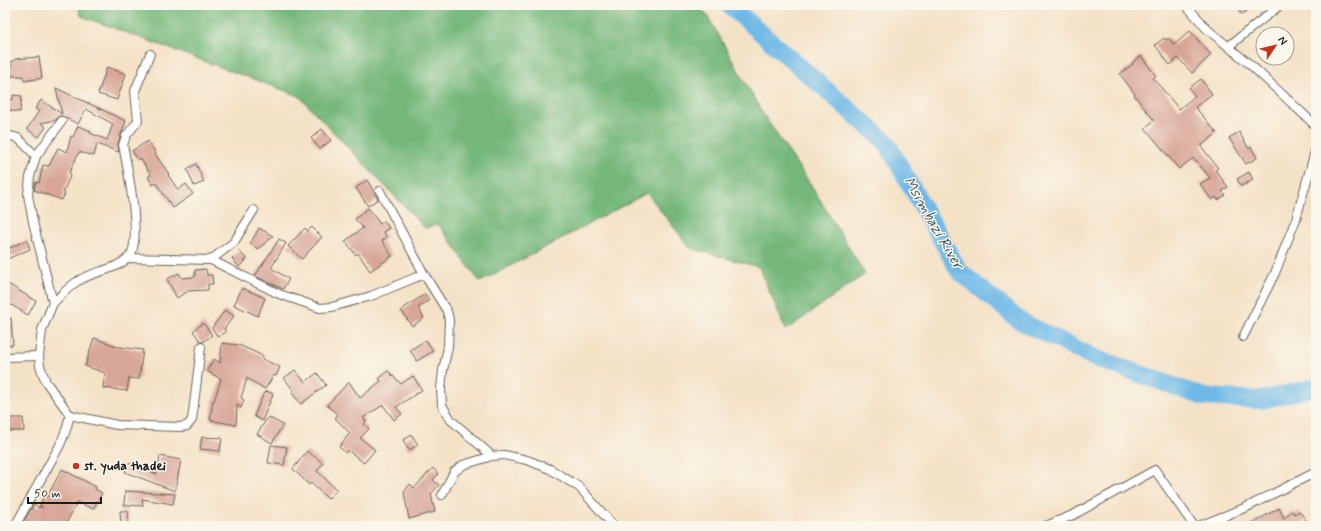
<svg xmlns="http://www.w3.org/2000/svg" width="1321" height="531" font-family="Mynerve,sans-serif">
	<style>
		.forest { fill: #74b77a; stroke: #486a4b }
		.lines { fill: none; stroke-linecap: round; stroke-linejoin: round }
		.river { stroke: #6eb9e7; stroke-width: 18 }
		.building { fill: #d8a698 }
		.street-casing { stroke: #686158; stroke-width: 10 }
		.street { stroke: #fff; stroke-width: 8 }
		.poi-dot { fill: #c8321e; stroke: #fbf7ec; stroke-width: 1.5 }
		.labels { text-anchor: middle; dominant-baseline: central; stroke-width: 3; stroke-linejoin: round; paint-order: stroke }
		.poi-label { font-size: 14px; font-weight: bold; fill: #1c1c1c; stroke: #fbf7ec; text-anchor: start }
		.water-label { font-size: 15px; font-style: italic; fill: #3d5b6d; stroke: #fbf7ec }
	</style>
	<rect width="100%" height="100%" fill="#fbf7ec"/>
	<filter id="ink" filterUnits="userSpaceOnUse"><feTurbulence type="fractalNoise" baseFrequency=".025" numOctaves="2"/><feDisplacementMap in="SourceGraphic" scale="8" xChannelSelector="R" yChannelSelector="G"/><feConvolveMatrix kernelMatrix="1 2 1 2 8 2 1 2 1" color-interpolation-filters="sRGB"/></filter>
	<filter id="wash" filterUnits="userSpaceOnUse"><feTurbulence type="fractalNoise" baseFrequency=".012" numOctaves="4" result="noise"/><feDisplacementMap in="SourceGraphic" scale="16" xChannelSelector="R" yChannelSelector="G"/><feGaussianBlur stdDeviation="0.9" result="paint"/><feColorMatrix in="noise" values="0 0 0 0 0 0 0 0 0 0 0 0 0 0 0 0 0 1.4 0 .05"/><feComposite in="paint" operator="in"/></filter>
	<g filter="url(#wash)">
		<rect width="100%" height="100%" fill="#f4e2c7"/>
		<polygon class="forest" points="78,5 690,5 706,13 763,114 811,185 865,274 786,330 759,267 690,248 647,193 480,282 438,224 425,228 299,96 81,16"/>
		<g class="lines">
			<polyline class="river" points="729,5 886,142 959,271 1020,321 1095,358 1204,397 1261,400 1316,387"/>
		</g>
		<g id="blocks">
			<g class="building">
				<polygon points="1235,5 1255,5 1242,15"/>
				<polygon points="1190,31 1211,55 1192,73 1178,58 1170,65 1155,45 1164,38 1166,40 1169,38 1174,45"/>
				<polygon points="1141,56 1156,76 1153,78 1179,109 1195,96 1189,88 1201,79 1212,94 1195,107 1217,133 1201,146 1218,168 1215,170 1228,187 1222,191 1225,195 1218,200 1216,197 1212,200 1200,184 1210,178 1196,160 1195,161 1193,158 1179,169 1145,128 1154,120 1134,95 1135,94 1120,74 1133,64 1132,63"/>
				<polygon points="39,57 42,78 24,81 23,76 11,76 11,61 15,61 15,59"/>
				<polygon points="107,67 126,74 117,100 98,94"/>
				<polygon points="56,88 126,121 118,143 119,152 97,144 94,156 79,152 69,173 71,174 63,192 65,193 62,200 34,190 36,182 39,183 43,165 49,166 58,148 67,152 71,136 73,137 78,126 91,131 90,133 107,140 113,124 86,109 78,124 62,116 59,116 56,120 41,123 46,127 39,137 27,129 39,111 35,109 41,100 62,114"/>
				<polygon points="13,95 22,96 20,112 6,110 7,99 13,100"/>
				<polygon points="322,129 331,140 320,149 311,138"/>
				<polygon points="1239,132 1249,149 1251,147 1257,158 1246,164 1229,138"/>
				<polygon points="148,141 156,153 155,154 169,174 168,175 178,190 186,184 193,194 173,208 156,183 153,185 148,177 151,175 140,158 138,160 132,151"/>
				<polygon points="196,164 204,182 194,186 187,169"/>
				<polygon points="1249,172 1253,180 1241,186 1237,179"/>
				<polygon points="367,180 378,199 368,206 356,188"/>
				<polygon points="368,208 380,224 384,221 389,228 383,232 387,237 382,241 392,256 370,271 358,253 356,255 345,241 363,228 355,219"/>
				<polygon points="312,227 322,237 302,259 288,246 305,228 308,231"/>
				<polygon points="259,228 273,236 258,249 250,244"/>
				<polygon points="279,239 286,243 271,268 289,279 283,289 255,276"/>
				<polygon points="27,240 30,249 5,260 5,250"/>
				<polygon points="239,251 247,259 239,267 232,258"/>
				<polygon points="206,269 207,275 212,275 213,284 208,284 208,290 188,291 177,298 167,279 179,273 182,278 195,277 195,270"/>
				<polygon points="5,282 36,301 28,315 5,301"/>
				<polygon points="242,288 265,298 258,316 234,305"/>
				<polygon points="425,294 429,300 418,308 424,318 412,326 401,310"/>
				<polygon points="225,310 234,316 224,329 226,332 218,337 212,328"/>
				<polygon points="5,318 11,318 13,345 5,345"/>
				<polygon points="203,323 212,335 203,342 201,342 193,331"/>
				<polygon points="94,338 114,345 113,346 143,350 139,379 129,378 127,391 103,388 105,373 85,366"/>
				<polygon points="426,340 433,351 417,361 410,350"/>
				<polygon points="222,343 239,345 263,356 262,359 280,367 276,376 274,375 265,389 247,378 241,398 244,400 241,408 237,405 236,425 210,420 213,400 214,401 221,379 207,371 214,359 220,363"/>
				<polygon points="295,370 305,382 317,373 326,385 301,404 292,393 294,391 284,378"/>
				<polygon points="388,371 401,384 413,376 422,390 396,407 402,414 394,420 383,405 363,418 366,421 364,424 369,429 360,438 375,450 364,463 348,450 346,453 339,447 350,433 335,418 338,415 327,405 349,382 360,398 381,381 379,379"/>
				<polygon points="267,391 273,394 262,421 254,416 263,395"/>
				<polygon points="268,417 283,425 272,443 257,434"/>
				<polygon points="6,418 23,418 24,431 7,431"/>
				<polygon points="412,435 418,445 409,450 403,440"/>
				<polygon points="202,437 222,438 220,451 200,449"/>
				<polygon points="271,445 287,447 284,465 268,463"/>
				<polygon points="307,451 323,463 317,471 337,490 328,499 311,483 309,485 293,469"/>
				<polygon points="160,456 181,460 175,491 125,472 128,463 157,474"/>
				<polygon points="433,468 438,474 433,480 439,485 431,494 435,512 409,519 404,492 410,484 414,488"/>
				<polygon points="62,469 96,487 95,489 102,493 93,509 77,502 65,526 21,526 34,504 39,508 40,506 43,508 40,505 44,496 47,497"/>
				<polygon points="125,491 142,492 175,494 173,504 142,499 143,506 124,505"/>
				<polygon points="1279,508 1284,518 1292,511 1295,514 1299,511 1306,520 1298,526 1247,526"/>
				<polygon points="120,511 128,511 129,526 121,526"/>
			</g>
		</g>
	</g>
	<g filter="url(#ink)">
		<use href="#blocks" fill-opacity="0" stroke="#686158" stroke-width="1"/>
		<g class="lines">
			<g class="street-casing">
				<g id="street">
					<polyline points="1186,5 1207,29 1253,67 1316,126"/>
					<polyline points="1229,46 1280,5"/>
					<polyline points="5,138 11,136 18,138 36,156"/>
					<polyline points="380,191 424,274 447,311 449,320 448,347 443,370 441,389 442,405 451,420 492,456"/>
					<polyline points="129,258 211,260 279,294 320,308 332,307 371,296 424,274"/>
					<polyline points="211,260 234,242 254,210"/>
					<path d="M53,303C61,296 69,286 78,281C93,271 114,271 128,258C144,244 127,166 123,145L126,136L138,121L135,91L150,54"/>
					<polyline points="1243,337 1275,273 1296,219 1316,148"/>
					<polyline points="5,357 39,356"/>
					<polyline points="70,415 117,425 180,427 187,426 192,420 201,347"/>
					<polyline points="442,495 454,472 463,465 492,456 504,455 527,460 550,469 579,487 614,526"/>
					<polyline points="15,526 60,445 66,430 70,415 46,382 40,366 39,356 42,330 53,303 33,222 28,195 30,177 36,156 62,121"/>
					<polyline points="1046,526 1073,515 1155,470 1194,526"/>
					<polyline points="1199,526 1247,507 1316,472"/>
				</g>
			</g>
			<use href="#street" class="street"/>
		</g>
	</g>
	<circle class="poi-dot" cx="76" cy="466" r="4"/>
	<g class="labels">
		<g class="poi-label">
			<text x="84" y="466">st. yuda thadei</text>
		</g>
		<g class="water-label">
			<text transform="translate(933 223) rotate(60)">Msimbazi River</text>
		</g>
	</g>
	<rect width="1321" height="531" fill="none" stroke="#fbf7ec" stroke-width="20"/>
	<g transform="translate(1275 46) rotate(55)"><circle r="19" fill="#fbf7ec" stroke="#a29f99"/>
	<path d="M0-3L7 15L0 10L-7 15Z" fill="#c8321e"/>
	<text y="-6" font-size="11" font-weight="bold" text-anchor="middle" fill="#1c1c1c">N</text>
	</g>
	<path d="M28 497v6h73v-6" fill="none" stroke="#1c1c1c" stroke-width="2"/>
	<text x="34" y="497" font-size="12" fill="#1c1c1c" stroke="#fbf7ec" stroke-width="3" paint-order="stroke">50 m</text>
</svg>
